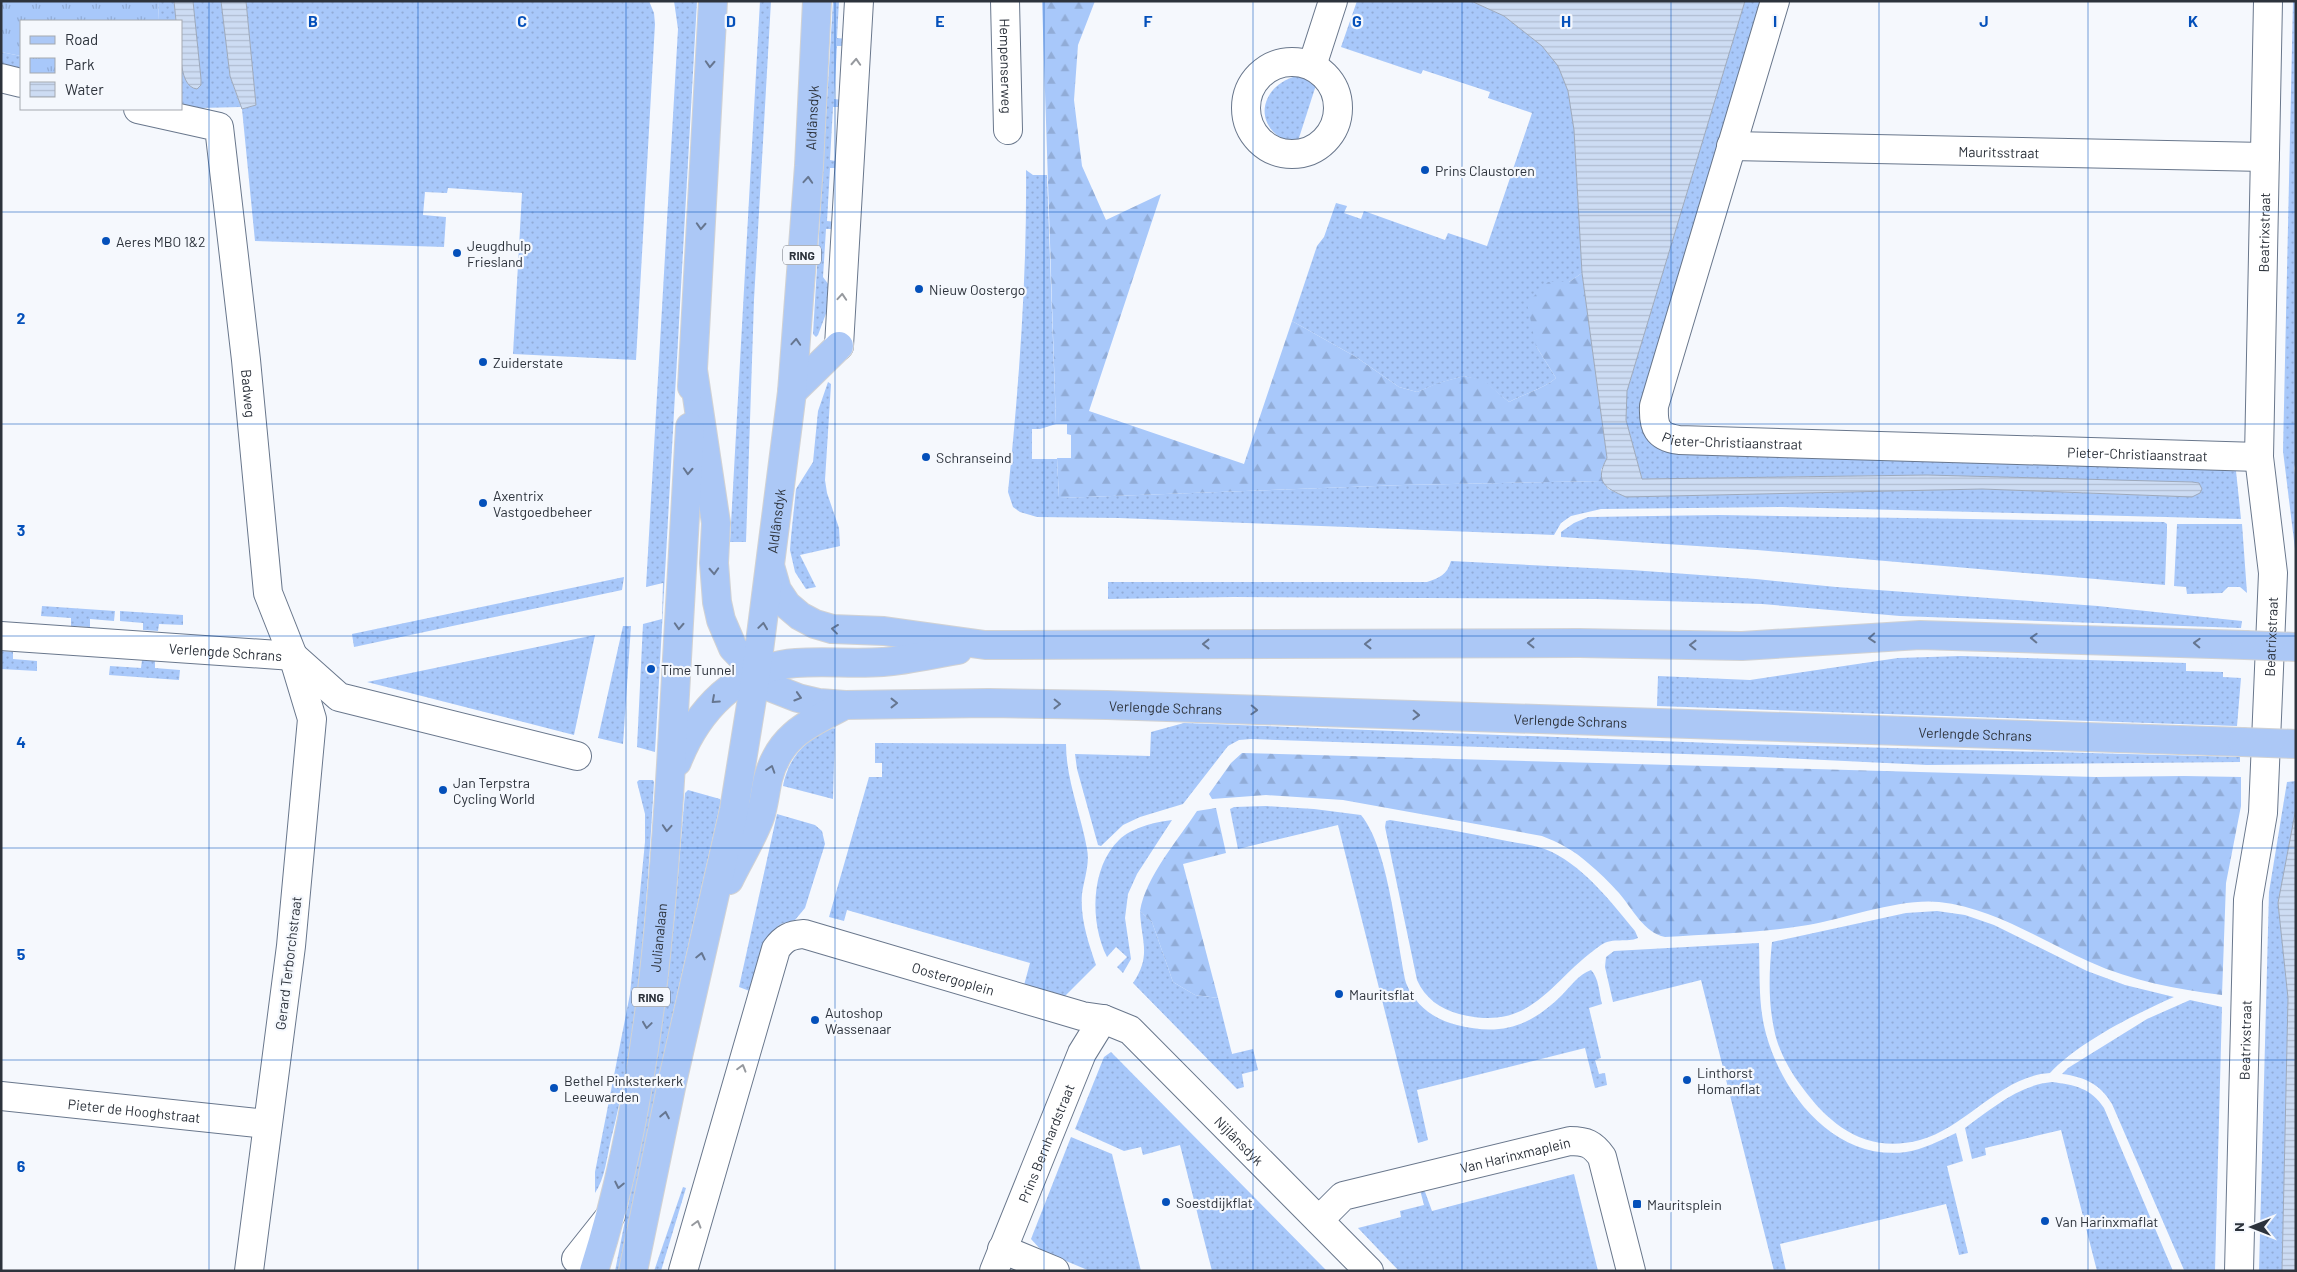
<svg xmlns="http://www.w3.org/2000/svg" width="2297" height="1272" font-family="Barlow,sans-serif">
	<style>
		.grass { fill: url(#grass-dots) }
		.forest { fill: url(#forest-firs) }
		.park { fill: url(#park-tufts) }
		.water { fill: url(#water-rules); stroke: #9da9bc }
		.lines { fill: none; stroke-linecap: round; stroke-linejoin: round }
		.minor-casing { stroke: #69778c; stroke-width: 30 }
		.major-casing { stroke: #d1d2d4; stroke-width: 30 }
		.minor { stroke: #fff; stroke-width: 28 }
		.major { stroke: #acc8f6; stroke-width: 28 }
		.major-bridge-casing { stroke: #d1d2d4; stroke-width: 30; stroke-linecap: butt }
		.major-bridge { stroke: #acc8f6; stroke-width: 28 }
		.oneway { stroke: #96999e }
		.oneway2 { stroke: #667690 }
		.grid { fill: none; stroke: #0450ba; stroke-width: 1; stroke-opacity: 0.55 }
		.poi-dot { fill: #0450ba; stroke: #f5f8fd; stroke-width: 2 }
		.labels { text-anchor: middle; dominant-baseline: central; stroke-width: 4.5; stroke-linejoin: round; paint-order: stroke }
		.shield { fill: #f5f8fd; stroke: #696e76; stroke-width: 1 }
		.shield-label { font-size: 12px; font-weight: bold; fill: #2d333c }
		.street-label { font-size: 14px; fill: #2d333c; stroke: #f5f8fd }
		.poi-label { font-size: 14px; fill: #2d333c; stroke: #f5f8fd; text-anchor: start }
		.grid-label { font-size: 16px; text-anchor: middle; font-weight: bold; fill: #0450ba; stroke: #f5f8fd; stroke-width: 4.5; stroke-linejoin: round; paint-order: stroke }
	</style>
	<defs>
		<pattern id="grass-dots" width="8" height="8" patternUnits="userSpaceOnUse" patternTransform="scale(1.25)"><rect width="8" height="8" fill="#a8c8fa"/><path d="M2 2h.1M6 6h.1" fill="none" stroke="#91acd7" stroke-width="1.8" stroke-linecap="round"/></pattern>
		<pattern id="forest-firs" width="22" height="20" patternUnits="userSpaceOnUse" patternTransform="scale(1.25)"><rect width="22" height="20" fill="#a8c8fa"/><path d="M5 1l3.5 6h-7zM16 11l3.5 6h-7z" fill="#91acd7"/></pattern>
		<pattern id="park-tufts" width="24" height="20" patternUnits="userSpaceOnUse" patternTransform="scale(1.25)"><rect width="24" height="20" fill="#a8c8fa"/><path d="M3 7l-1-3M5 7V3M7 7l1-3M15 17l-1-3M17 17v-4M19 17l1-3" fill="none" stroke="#91acd7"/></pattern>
		<pattern id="water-rules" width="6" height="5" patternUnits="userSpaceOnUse" patternTransform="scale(1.25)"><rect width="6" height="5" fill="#cddcf3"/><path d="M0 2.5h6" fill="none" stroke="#b0bdd1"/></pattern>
	</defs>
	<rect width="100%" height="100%" fill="#f5f8fd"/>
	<g class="grass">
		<polygon points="158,1 174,1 176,21 159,21"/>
		<polygon points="193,1 221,1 230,76 241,107 200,108 181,104 181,64 186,81 201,85"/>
		<polygon points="246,1 649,1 654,13 655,24 636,360 513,354 522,193 448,188 447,193 425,192 423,215 446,217 444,247 255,241 242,109 256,105"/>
		<polygon points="674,1 697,1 655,752 637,747 643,624 662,619 663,583 646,587 678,29"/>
		<polygon points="760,1 771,1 754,300 746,542 730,542"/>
		<polygon points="833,1 839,1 837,38 847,39 846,46 837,46 834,99 843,100 843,107 833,107 830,160 841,162 839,168 830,168 827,221 836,222 836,229 826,229 823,277 834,292 818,335 816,337 813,334"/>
		<path d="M1357,1H1471L1504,16L1542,46L1558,66L1568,91L1574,130L1582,273L1569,282L1548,283L1536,346L1556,378C1543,389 1524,394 1509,402L1483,381L1464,376L1439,383L1417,392L1399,387L1356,357L1292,321L1317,246L1324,237L1336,203L1347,206L1344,213L1361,219L1364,211L1445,240L1448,233L1487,246L1532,113L1488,98L1490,92L1423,70L1421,74L1341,47Z"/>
		<path d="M1745,1H1763L1649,441L1662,449L2231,469L2236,471L2241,519L1782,507L1601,509L1571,516L1561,523L1554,535L1119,518L1037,517L1020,512L1013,507L1008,492C1019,385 1027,278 1026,170L1033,175H1047L1056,424L1040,429H1032V459H1057L1059,498L1403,485L1603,481L1608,489L1626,497L1982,489L2192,497L1928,475L1642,479L1626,420L1627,391Z"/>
		<polygon points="2293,1 2296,1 2296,461 2294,468 2296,481 2296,557 2283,451"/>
		<polygon points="1,52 21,56 21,70 1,66"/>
		<path d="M1293,77H1306L1317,82L1297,144C1255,135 1254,91 1293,77Z"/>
		<polygon points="828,382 831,384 825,480 827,493 839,528 840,546 800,555 816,587 806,589 795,572 790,550 791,537 796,489 813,462 818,411"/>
		<polygon points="1719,515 2164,522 2167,524 2167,530 2165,585 1757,550 1561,537 1561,532 1574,523 1588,517"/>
		<polygon points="2177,524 2242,524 2247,593 2240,587 2228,587 2222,593 2187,594 2186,587 2174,586"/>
		<path d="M1451,561L1631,570L1756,579L1836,587L2098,606L2242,621L2241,628L1900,616L1762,604L1596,599L1234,597L1108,599V582H1427C1439,578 1447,575 1451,561Z"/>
		<polygon points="624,577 622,590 354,647 352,634"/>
		<polygon points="42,606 115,611 114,621 90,619 90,627 71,626 71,618 41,616"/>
		<polygon points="120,611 183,615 183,625 159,624 158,631 143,630 143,623 120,621"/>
		<polygon points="623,626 631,626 623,744 598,738"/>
		<polygon points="595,635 574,735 367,682"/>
		<polygon points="1,651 13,652 13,659 37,661 37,671 1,669"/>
		<polygon points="1961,656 2186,663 2186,671 2223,672 2223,677 2241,678 2237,726 1657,706 1658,676 1750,680 1898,658"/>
		<polygon points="142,660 155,661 155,668 180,670 179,680 109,675 110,666 141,668"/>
		<polygon points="1184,723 1739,744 2240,757 2240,762 1927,765 1743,756 1251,739 1239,740 1228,746 1183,804 1140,817 1123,825 1101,846 1098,845 1077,769 1075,754 1150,756 1151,732"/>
		<path d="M833,728L835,729L833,799L783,786C788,758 806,738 833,728Z"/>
		<path d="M875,743L1066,744C1066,780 1081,814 1087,849C1090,864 1084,879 1082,894C1080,918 1088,942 1096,965L1061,1000L1023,989L1030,963L847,910L844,921L829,917L869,777H882V763H875Z"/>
		<path d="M639,780H653L654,782C647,898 640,1027 611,1139C607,1156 605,1179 595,1193V1172L630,994L645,842V814L637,782Z"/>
		<polygon points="2296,781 2296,808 2278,903 2288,998 2282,1271 2259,1271 2269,892 2287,782"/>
		<polygon points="688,790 720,799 721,801 672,1017 622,1271 615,1271 651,1090 663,1009 674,922 685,793"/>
		<path d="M1266,806L1314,809L1361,815C1389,849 1396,938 1406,983C1416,1006 1433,1019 1457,1025C1500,1036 1530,1027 1562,995C1570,987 1579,974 1591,970C1599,978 1599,993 1602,1004L1589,1008L1601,1058L1595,1060L1599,1074L1605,1073L1607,1085L1595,1088L1585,1048L1417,1090L1428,1140L1418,1143L1338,825L1238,849L1230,809L1234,807Z"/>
		<polygon points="777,814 815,825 822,831 825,844 805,908 795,920 781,924 776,928 755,993 739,987"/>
		<path d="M1172,820L1137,874L1128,894L1125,918L1131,959L1123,973L1117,967L1127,957L1116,947L1107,957C1090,923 1090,868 1119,840C1131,828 1155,822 1172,820Z"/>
		<path d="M1390,820C1429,826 1469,833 1507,841C1522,844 1538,845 1552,852C1587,870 1611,902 1635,931L1638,938C1627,943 1613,937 1601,945C1550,980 1533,1033 1459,1014C1440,1009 1425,998 1417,980L1385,827L1386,821Z"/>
		<path d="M1140,911L1152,922L1173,982L1195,995L1218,998L1232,1054L1253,1049L1258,1070L1242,1074L1244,1087L1237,1089L1133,983C1152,955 1141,941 1140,911Z"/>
		<path d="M1937,911L1965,915L1994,925L2087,971L2125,985L2174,997C2135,1014 2079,1042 2050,1073C2000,1076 1967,1127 1920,1140C1868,1154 1831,1127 1802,1087C1789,1070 1778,1050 1774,1029C1768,1000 1769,972 1772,942L1906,913Z"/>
		<path d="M1759,943C1760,973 1758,1005 1766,1034C1783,1096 1836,1161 1906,1152C1924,1149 1939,1141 1956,1133L1963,1161L1947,1166L1968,1253L1959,1255L1946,1204L1780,1244L1786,1271H1774L1701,980L1613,1002L1605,967L1606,957L1614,951Z"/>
		<path d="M2190,1000L2222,1007L2215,1271L2184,1270L2112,1104C2100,1084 2085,1077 2062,1074L2068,1068L2147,1019Z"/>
		<polygon points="1111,1052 1321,1265 1327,1271 1212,1271 1180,1145 1143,1155 1141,1147 1124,1151 1075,1129 1104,1057"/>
		<path d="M2052,1082C2075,1085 2091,1088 2104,1108L2173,1271H2097L2061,1130L1985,1148L1986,1155L1972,1159L1965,1128C1991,1109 2019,1085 2052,1082Z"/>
		<polygon points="1071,1137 1112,1154 1141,1271 1090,1271 1042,1251 1031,1239"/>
		<polygon points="1574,1174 1598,1271 1399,1271 1358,1228 1401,1217 1400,1211 1424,1205 1420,1190 1424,1189 1432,1211"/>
		<polygon points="683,1187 686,1188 661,1271 654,1271"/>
	</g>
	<g class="forest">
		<path d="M1042,1H1095L1078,45L1074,100L1082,166L1106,220L1161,194L1089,411L1244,464L1292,321L1356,357L1399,387L1417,392L1438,383L1464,376L1483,380L1509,402C1524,394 1543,389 1556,378L1536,346L1527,303L1548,282H1569L1582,273L1607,458L1601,470L1603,481L1403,485L1059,498L1057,458H1071V435L1067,434V424H1056Z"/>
		<path d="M1242,753L2096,777L2184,776L2241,777V806L2226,883L2222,995C2176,989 2132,981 2090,962C2040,940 1994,908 1939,902C1901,898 1847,918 1808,925C1761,933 1713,934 1665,937C1644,933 1632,908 1619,893C1609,882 1599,872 1588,863C1575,851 1558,842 1542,836L1343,800L1266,795L1212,799L1209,794L1231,763Z"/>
		<path d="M1216,808L1226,853L1183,864L1218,998L1195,995L1173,982L1152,922L1140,911C1146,876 1178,840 1197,811Z"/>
	</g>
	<polygon class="park" points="1,1 158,1 159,21 21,21 21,56 1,52"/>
	<g class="water">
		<path d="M174,1H193L201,79V85L197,89C176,87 181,38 181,21H176Z"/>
		<polygon points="221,1 246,1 256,105 242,109 230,76"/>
		<path d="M1471,1H1745L1627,391L1626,420L1642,479L1927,475L2192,482L2199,483L2202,489L2200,493L2192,497L1982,489L1626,497C1605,488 1594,482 1607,458L1582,273L1574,130L1568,91L1558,66L1542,46L1504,16Z"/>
		<polygon points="2296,808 2296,1271 2282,1271 2288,998 2278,903"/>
	</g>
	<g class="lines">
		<g class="minor-casing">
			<g id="minor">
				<path id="s1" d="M1005,1L1008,130"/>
				<path id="s2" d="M1775,1L1654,406C1653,427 1657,437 1679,440L2259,457"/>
				<circle cx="1292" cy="108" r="46"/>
				<polyline points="1312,66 1333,1"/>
				<polyline points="1,78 21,83"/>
				<path id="s3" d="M138,109L219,127L246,360L268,593L293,656L312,719L291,946L249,1271"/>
				<path id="s4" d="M1731,146L2265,157"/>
				<polyline points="839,346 859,1"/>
				<path id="s5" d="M1,636L293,656L339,697L577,756"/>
				<path id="s6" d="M1,1096L267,1124"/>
				<path id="s7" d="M1319,1220L1343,1196L1570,1141C1586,1141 1593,1144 1602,1157L1631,1271"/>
				<polyline points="1002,1249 1055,1271"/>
				<polyline points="576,1259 611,1215"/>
				<path id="s8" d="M683,1271L776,949C784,938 790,935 804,934L1082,1016L1103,1019L1130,1030L1369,1271"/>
				<path id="s9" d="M994,1271L1082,1053L1103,1019"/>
				<path id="s10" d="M2239,1271L2248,900L2263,813L2273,573L2259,457L2268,1"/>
			</g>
		</g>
		<g class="major-casing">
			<g id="major">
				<path id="s11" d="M693,370L716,523L714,563L717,602L721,620L733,648L770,687L798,698L819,703L845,705L989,703L1107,705L2242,742"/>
				<polyline points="692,387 713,1"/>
				<polyline points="792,392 839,346"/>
				<polyline points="771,569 777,590 787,605 800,616 815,624 832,629 884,631 985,645 1579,643 1742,646 1920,635 2245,645"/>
				<path d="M677,762C697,711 737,667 796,663C825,661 854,664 883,662C908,660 933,654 958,650"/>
				<path d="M729,880C739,859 752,839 760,817C764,805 765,792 768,779C779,735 808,724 845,705"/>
				<path id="s12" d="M594,1271C649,1097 663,912 673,730C679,629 685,528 690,427"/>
				<path id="s13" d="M633,1271L672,1083L734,810L756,674L792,392L809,166L817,1"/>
			</g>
		</g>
		<use href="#minor" class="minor"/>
		<use href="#major" class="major"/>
		<g class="major-bridge-casing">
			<g id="major-bridge">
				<polyline points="2245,645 2296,647"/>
				<polyline points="2242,742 2296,744"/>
			</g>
		</g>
		<use href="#major-bridge" class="major-bridge"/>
	</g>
	<defs><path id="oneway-chevron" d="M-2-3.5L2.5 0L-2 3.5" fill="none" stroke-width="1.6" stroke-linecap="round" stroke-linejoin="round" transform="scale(1.25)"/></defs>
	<g class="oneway">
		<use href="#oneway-chevron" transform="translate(856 62) rotate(-87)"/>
		<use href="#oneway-chevron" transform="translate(842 297) rotate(-86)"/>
		<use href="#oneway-chevron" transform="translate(742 1068) rotate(-74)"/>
		<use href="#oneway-chevron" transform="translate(697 1224) rotate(-74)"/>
	</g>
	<g class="oneway2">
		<use href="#oneway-chevron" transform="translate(710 64) rotate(93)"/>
		<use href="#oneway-chevron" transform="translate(808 180) rotate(-86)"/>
		<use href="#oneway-chevron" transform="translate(701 226) rotate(93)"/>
		<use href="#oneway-chevron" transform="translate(796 342) rotate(-86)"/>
		<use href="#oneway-chevron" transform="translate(688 471) rotate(93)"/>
		<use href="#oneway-chevron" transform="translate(714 571) rotate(87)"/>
		<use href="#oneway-chevron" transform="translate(679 626) rotate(93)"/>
		<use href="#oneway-chevron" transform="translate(763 626) rotate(-82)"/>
		<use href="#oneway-chevron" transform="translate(835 629) rotate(-173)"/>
		<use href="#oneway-chevron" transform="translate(1872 638) rotate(176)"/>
		<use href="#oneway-chevron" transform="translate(2034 638) rotate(-178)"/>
		<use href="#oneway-chevron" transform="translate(1531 643) rotate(180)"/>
		<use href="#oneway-chevron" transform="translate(2197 643) rotate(-178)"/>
		<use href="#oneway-chevron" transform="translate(1206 644) rotate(180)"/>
		<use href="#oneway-chevron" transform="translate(1368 644) rotate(180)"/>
		<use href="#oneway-chevron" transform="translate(1693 645) rotate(-179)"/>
		<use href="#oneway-chevron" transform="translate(798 697) rotate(17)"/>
		<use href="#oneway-chevron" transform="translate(715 700) rotate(138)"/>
		<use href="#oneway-chevron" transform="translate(894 703)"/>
		<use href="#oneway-chevron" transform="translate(1057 704) rotate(1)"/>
		<use href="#oneway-chevron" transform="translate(1254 710) rotate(2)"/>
		<use href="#oneway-chevron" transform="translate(1416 715) rotate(2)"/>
		<use href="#oneway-chevron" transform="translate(771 769) rotate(-72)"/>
		<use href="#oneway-chevron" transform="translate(667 828) rotate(94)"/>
		<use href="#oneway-chevron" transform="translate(701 956) rotate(-77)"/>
		<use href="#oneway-chevron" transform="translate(647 1025) rotate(98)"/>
		<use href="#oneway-chevron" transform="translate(665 1115) rotate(-79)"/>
		<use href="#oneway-chevron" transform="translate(619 1185) rotate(102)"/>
	</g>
	<path class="grid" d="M209,1V1271M418,1V1271M626,1V1271M835,1V1271M1044,1V1271M1253,1V1271M1462,1V1271M1671,1V1271M1879,1V1271M2088,1V1271M1,212H2296M1,424H2296M1,636H2296M1,848H2296M1,1060H2296"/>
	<g class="poi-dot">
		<circle cx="1425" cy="170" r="5"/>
		<circle cx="106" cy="241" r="5"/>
		<circle cx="457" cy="253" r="5"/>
		<circle cx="919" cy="289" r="5"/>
		<circle cx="483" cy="362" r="5"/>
		<circle cx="926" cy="457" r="5"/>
		<circle cx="483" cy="503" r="5"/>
		<circle cx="651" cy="669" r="5"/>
		<circle cx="443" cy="790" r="5"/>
		<circle cx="1339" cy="994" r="5"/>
		<circle cx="815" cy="1020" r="5"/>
		<circle cx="1687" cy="1080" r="5"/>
		<circle cx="554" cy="1088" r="5"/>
		<circle cx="1166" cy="1202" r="5"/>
		<rect x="1632" y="1199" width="10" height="10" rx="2.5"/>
		<circle cx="2045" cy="1221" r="5"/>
	</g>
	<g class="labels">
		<g class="shield">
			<rect x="783" y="245.5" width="38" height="19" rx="4"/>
			<rect x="632" y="987.5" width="38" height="19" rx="4"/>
		</g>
		<g class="shield-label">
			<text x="802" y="255">RING</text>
			<text x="651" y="997">RING</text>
		</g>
		<g class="street-label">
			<text stroke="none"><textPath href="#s1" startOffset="65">Hempenserweg</textPath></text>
			<text stroke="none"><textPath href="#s13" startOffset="1169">Aldlânsdyk</textPath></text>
			<text stroke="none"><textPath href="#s4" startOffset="268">Mauritsstraat</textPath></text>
			<text stroke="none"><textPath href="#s10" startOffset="1041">Beatrixstraat</textPath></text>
			<text stroke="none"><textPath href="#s3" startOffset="351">Badweg</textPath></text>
			<text stroke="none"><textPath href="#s2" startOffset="525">Pieter-Christiaanstraat</textPath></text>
			<text stroke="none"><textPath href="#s2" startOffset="930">Pieter-Christiaanstraat</textPath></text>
			<text stroke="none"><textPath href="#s13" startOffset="764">Aldlânsdyk</textPath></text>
			<text stroke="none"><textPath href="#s10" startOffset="636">Beatrixstraat</textPath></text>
			<text stroke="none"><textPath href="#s5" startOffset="225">Verlengde Schrans</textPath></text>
			<text stroke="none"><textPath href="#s11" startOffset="735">Verlengde Schrans</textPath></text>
			<text stroke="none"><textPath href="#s11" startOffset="1140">Verlengde Schrans</textPath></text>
			<text stroke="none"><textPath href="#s11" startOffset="1545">Verlengde Schrans</textPath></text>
			<text stroke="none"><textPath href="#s12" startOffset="340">Julianalaan</textPath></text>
			<text transform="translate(288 963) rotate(-83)">Gerard Terborchstraat</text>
			<text stroke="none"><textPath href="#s8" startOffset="524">Oostergoplein</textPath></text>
			<text stroke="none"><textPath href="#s10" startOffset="231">Beatrixstraat</textPath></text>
			<text stroke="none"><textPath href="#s6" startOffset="134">Pieter de Hooghstraat</textPath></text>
			<text stroke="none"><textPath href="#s8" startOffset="864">Nijlânsdyk</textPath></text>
			<text stroke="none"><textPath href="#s9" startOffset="138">Prins Bernhardstraat</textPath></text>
			<text stroke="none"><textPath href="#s7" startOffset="211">Van Harinxmaplein</textPath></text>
		</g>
		<g class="poi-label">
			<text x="1435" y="170">Prins Claustoren</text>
			<text x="116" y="241">Aeres MBO 1&amp;2</text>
			<text x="467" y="245">Jeugdhulp<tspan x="467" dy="16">Friesland</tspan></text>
			<text x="929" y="289">Nieuw Oostergo</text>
			<text x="493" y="362">Zuiderstate</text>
			<text x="936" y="457">Schranseind</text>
			<text x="493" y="495">Axentrix<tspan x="493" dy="16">Vastgoedbeheer</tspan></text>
			<text x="661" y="669">Time Tunnel</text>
			<text x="453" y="782">Jan Terpstra<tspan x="453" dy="16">Cycling World</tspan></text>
			<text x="1349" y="994">Mauritsflat</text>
			<text x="825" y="1012">Autoshop<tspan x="825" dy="16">Wassenaar</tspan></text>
			<text x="1697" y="1072">Linthorst<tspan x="1697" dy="16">Homanflat</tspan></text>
			<text x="564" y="1080">Bethel Pinksterkerk<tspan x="564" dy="16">Leeuwarden</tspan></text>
			<text x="1176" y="1202">Soestdijkflat</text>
			<text x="1647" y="1204">Mauritsplein</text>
			<text x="2055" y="1221">Van Harinxmaflat</text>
		</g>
	</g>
	<g class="grid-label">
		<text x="313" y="27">B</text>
		<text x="522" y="27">C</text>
		<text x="731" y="27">D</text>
		<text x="940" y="27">E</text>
		<text x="1148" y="27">F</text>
		<text x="1357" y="27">G</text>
		<text x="1566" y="27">H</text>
		<text x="1775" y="27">I</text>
		<text x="1984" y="27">J</text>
		<text x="2193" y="27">K</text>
		<text x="21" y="324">2</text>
		<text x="21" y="536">3</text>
		<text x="21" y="748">4</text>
		<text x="21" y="960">5</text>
		<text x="21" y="1172">6</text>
	</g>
	<rect width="2297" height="1272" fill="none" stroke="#2d333c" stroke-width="5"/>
	<rect x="20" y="20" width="162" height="90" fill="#f5f8fd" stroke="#a5a9b0"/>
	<rect x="30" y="36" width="25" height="8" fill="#acc8f6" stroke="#a5a9b0"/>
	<text x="65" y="45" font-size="15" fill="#2d333c">Road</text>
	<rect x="30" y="58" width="25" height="15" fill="url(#park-tufts)" stroke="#a5a9b0"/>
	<text x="65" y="70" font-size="15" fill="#2d333c">Park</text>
	<rect x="30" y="82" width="25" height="15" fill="url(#water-rules)" stroke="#a5a9b0"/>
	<text x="65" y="95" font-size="15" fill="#2d333c">Water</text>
	<g transform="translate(2252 1227) rotate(270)" stroke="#f5f8fd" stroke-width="4" paint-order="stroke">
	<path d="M0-4L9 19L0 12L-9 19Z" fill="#2d333c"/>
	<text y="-8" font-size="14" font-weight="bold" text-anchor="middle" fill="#2d333c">N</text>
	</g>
</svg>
